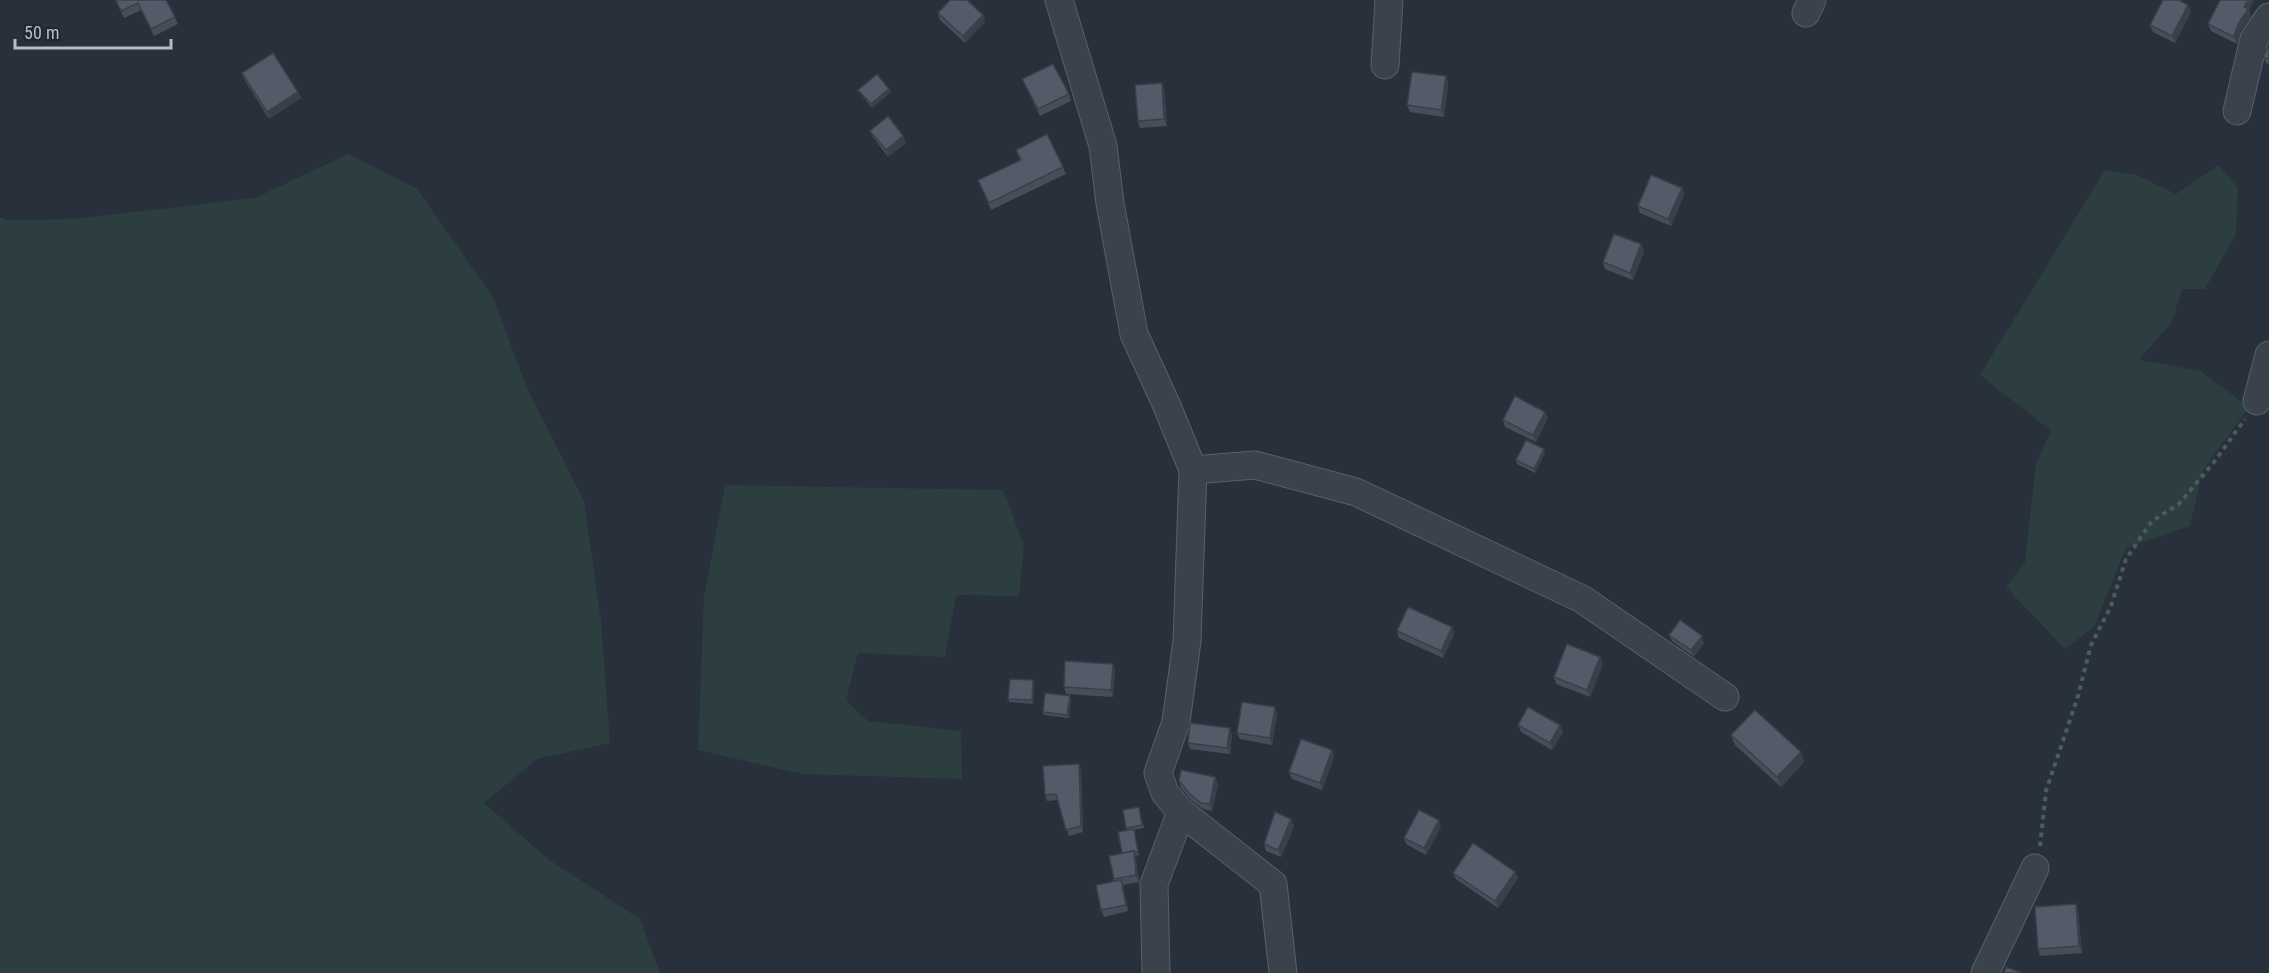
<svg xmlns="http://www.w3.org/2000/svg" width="2269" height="973" font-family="'Roboto Condensed',sans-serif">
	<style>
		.green { fill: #2c3e3f }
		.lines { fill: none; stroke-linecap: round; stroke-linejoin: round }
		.minor-casing { stroke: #59606a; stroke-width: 29 }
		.path { stroke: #4b5b5e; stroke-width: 4; stroke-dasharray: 4.5 4.5; stroke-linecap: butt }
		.minor { stroke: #3b424c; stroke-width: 27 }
		.wall { fill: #474e5a }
		.shaded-wall { fill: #3a404a }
		.building { fill: #535b69; stroke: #3a404a; stroke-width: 1.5 }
	</style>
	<rect width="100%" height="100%" fill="#28303c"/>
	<g class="green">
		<polygon points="348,154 417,189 493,297 527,388 584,501 601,621 610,743 537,759 484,803 548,859 640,919 660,973 0,973 0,217 5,220 73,219 255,198"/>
		<polygon points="2219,165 2238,188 2236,234 2205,289 2182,289 2172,322 2139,360 2201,371 2249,407 2202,472 2190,526 2126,548 2094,627 2065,649 2006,587 2025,562 2036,463 2051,431 1980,375 2105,170 2137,175 2176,194"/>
		<polygon points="725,485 1003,490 1024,545 1019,596 956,595 945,657 858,653 846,700 868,721 961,731 962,779 802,774 698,750 704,597"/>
	</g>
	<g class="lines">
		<g class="minor-casing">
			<g id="minor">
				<polyline points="1059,0 1103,146 1110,203 1134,334 1167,406 1193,470 1187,641 1176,722 1158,773 1165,793 1181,812 1273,884 1283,973"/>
				<polyline points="1806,13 1812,0"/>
				<polyline points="1385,65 1389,0"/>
				<polyline points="2237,111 2254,39 2269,17"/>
				<polyline points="2257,401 2269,355"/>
				<polyline points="1193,470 1255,465 1356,492 1582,599 1725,697"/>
				<polyline points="1156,973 1154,884 1181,812"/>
				<polyline points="1985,973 2035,868"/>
			</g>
		</g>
		<polyline class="path" points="2040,846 2046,791 2078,696 2091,645 2111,606 2126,559 2152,521 2179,504 2214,462 2245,419"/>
		<use href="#minor" class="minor"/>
	</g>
	<g class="wall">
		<polygon points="115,0 166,0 178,24 154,36 141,10 124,18"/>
		<polygon points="2220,0 2254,0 2249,10 2251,16 2241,30 2237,44 2211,31 2208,24"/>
		<polygon points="2188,5 2191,12 2175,43 2153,32 2150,25"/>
		<polygon points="938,13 983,15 985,22 965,43 940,20"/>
		<polygon points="2269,44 2269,65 2266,63 2263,57"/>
		<polygon points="242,73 298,92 301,98 269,119 244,79"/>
		<polygon points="1446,76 1448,83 1444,117 1410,112 1407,105"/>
		<polygon points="1022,79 1069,94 1071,101 1040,116"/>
		<polygon points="1162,83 1164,90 1167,126 1140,128 1138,121"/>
		<polygon points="889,89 891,92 872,108 860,93 858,90"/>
		<polygon points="870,131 906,143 888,157 873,137"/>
		<polygon points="1016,150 1063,167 1066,174 991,210 978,180 1020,160"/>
		<polygon points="1682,188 1684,195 1671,226 1640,213 1638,206"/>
		<polygon points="1641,244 1644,251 1633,280 1605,269 1603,262"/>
		<polygon points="1548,418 1536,442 1505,427 1503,420"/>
		<polygon points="1545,452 1535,473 1517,464 1516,460"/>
		<polygon points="1452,627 1454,634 1443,658 1399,638 1397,631"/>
		<polygon points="1669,635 1704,643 1694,657 1672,641"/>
		<polygon points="1113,664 1115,671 1113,697 1066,694 1064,687"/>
		<polygon points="1603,664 1590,697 1556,684 1554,677"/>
		<polygon points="1033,680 1034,684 1033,704 1009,702 1008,699"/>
		<polygon points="1071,700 1069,718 1044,715 1043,712"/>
		<polygon points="1277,714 1272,745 1240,739 1237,733"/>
		<polygon points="1518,725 1560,725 1563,732 1552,750 1521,732"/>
		<polygon points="1232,735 1230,754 1190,749 1188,743"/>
		<polygon points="1731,735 1804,762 1781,787 1735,745"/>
		<polygon points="1332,750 1334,757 1322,790 1292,779 1289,772"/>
		<polygon points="1081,770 1083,832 1069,836 1058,800 1047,801 1045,795"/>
		<polygon points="1215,777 1218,784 1212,811 1203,809 1192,801 1181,788 1179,781"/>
		<polygon points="1140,811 1144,828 1134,830 1139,855 1135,856 1139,882 1123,885 1128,911 1104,917 1101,910 1114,881 1109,856 1122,853 1127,831 1126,828"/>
		<polygon points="1294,826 1281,857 1266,851 1264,844"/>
		<polygon points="1441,827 1426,855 1406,844 1404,838"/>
		<polygon points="1515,872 1518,878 1498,908 1456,879 1453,873"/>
		<polygon points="2078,911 2082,953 2040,956 2038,949"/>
	</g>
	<g class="shaded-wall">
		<polygon points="2248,0 2254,0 2249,10 2251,16 2241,30 2237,44 2234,37 2244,7"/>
		<polygon points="2188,5 2191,12 2175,43 2172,36"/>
		<polygon points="983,15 985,22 965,43 963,36"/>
		<polygon points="1446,76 1448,83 1444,117 1441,110"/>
		<polygon points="1162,83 1164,90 1167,126 1164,119"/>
		<polygon points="889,89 891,92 872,108 871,104"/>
		<polygon points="298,92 301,98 269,119 267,112"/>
		<polygon points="903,136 906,143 888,157 886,150"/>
		<polygon points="1682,188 1684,195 1671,226 1668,219"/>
		<polygon points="1641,244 1644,251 1633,280 1630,273"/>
		<polygon points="1545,412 1548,418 1536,442 1533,435"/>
		<polygon points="1544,449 1545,452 1535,473 1534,469"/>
		<polygon points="1452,627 1454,634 1443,658 1441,651"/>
		<polygon points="1702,636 1704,643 1694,657 1691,650"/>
		<polygon points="1600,657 1603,664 1590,697 1587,690"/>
		<polygon points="1113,664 1115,671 1113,697 1111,690"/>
		<polygon points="1033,680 1034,684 1033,704 1032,700"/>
		<polygon points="1070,696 1071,700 1069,718 1067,715"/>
		<polygon points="1275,707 1277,714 1272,745 1270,738"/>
		<polygon points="1560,725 1563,732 1552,750 1550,743"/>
		<polygon points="1230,728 1232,735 1230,754 1227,748"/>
		<polygon points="1332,750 1334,757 1322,790 1320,783"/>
		<polygon points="1801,752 1804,762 1781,787 1777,777"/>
		<polygon points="1079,764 1081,770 1083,832 1081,826"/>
		<polygon points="1215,777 1218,784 1212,811 1210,804"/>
		<polygon points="1291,819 1294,826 1281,857 1278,850"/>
		<polygon points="1439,820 1441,827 1426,855 1424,848"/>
		<polygon points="1134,851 1136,858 1139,882 1136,875"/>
		<polygon points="1515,872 1518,878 1498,908 1495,901"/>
		<polygon points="1121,880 1123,886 1128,911 1126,905"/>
		<polygon points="2076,904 2078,911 2082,953 2079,946"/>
	</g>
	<g class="building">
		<polygon points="116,0 166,0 175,17 151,29 138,3 121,11"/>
		<polygon points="950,0 967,0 983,15 963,36 938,13"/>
		<polygon points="2163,0 2179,0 2188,5 2172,36 2150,25"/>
		<polygon points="2220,0 2248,0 2244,7 2248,9 2238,24 2234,37 2208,24"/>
		<polygon points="2269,44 2269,59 2263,57"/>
		<polygon points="273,53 298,92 267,112 242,73"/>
		<polygon points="1053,64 1069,94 1038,109 1022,79"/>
		<polygon points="1412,72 1446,76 1441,110 1407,105"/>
		<polygon points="877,74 889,89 871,104 858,90"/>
		<polygon points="1162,83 1164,119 1138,121 1135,85"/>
		<polygon points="888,116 903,136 886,150 870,131"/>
		<polygon points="1047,134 1063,167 989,203 978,180 1021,160 1016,150"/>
		<polygon points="1651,175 1682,188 1668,219 1638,206"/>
		<polygon points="1614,234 1641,244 1630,273 1603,262"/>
		<polygon points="1515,396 1545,412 1533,435 1503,420"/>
		<polygon points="1526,440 1544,449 1534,469 1516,460"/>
		<polygon points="1408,607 1452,627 1441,651 1397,631"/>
		<polygon points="1680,620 1702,636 1691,650 1669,635"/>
		<polygon points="1567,644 1600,657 1587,690 1554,677"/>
		<polygon points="1065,661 1113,664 1111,690 1064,687"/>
		<polygon points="1010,679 1033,680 1032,700 1008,699"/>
		<polygon points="1045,693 1070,696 1067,715 1043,712"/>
		<polygon points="1242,702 1275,707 1270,738 1237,733"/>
		<polygon points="1528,707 1560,725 1550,743 1518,725"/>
		<polygon points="1755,710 1801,752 1777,777 1731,735"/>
		<polygon points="1190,723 1230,728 1227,748 1188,743"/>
		<polygon points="1301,739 1332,750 1320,783 1289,772"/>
		<polygon points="1079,764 1081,826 1066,830 1056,794 1045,795 1043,766"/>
		<polygon points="1181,770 1215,777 1210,804 1201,803 1190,794 1179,781"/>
		<polygon points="1139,807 1142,825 1126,828 1123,810"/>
		<polygon points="1419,810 1439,820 1424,848 1404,838"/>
		<polygon points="1275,812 1291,819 1278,850 1264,844"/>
		<polygon points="1134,829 1138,852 1134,852 1134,851 1122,853 1118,832"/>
		<polygon points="1473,843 1515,872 1495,901 1453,873"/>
		<polygon points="1134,851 1136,875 1114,879 1109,856"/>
		<polygon points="1121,880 1126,905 1101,910 1096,885"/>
		<polygon points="2076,904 2079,946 2038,949 2035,907"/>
		<polygon points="2006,967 2022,973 2004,973"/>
	</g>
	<path d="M15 39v9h156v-9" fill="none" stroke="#b7bdc7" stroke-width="3"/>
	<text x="24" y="39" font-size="18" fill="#b7bdc7" stroke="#202731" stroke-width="4.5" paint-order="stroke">50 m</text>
</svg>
